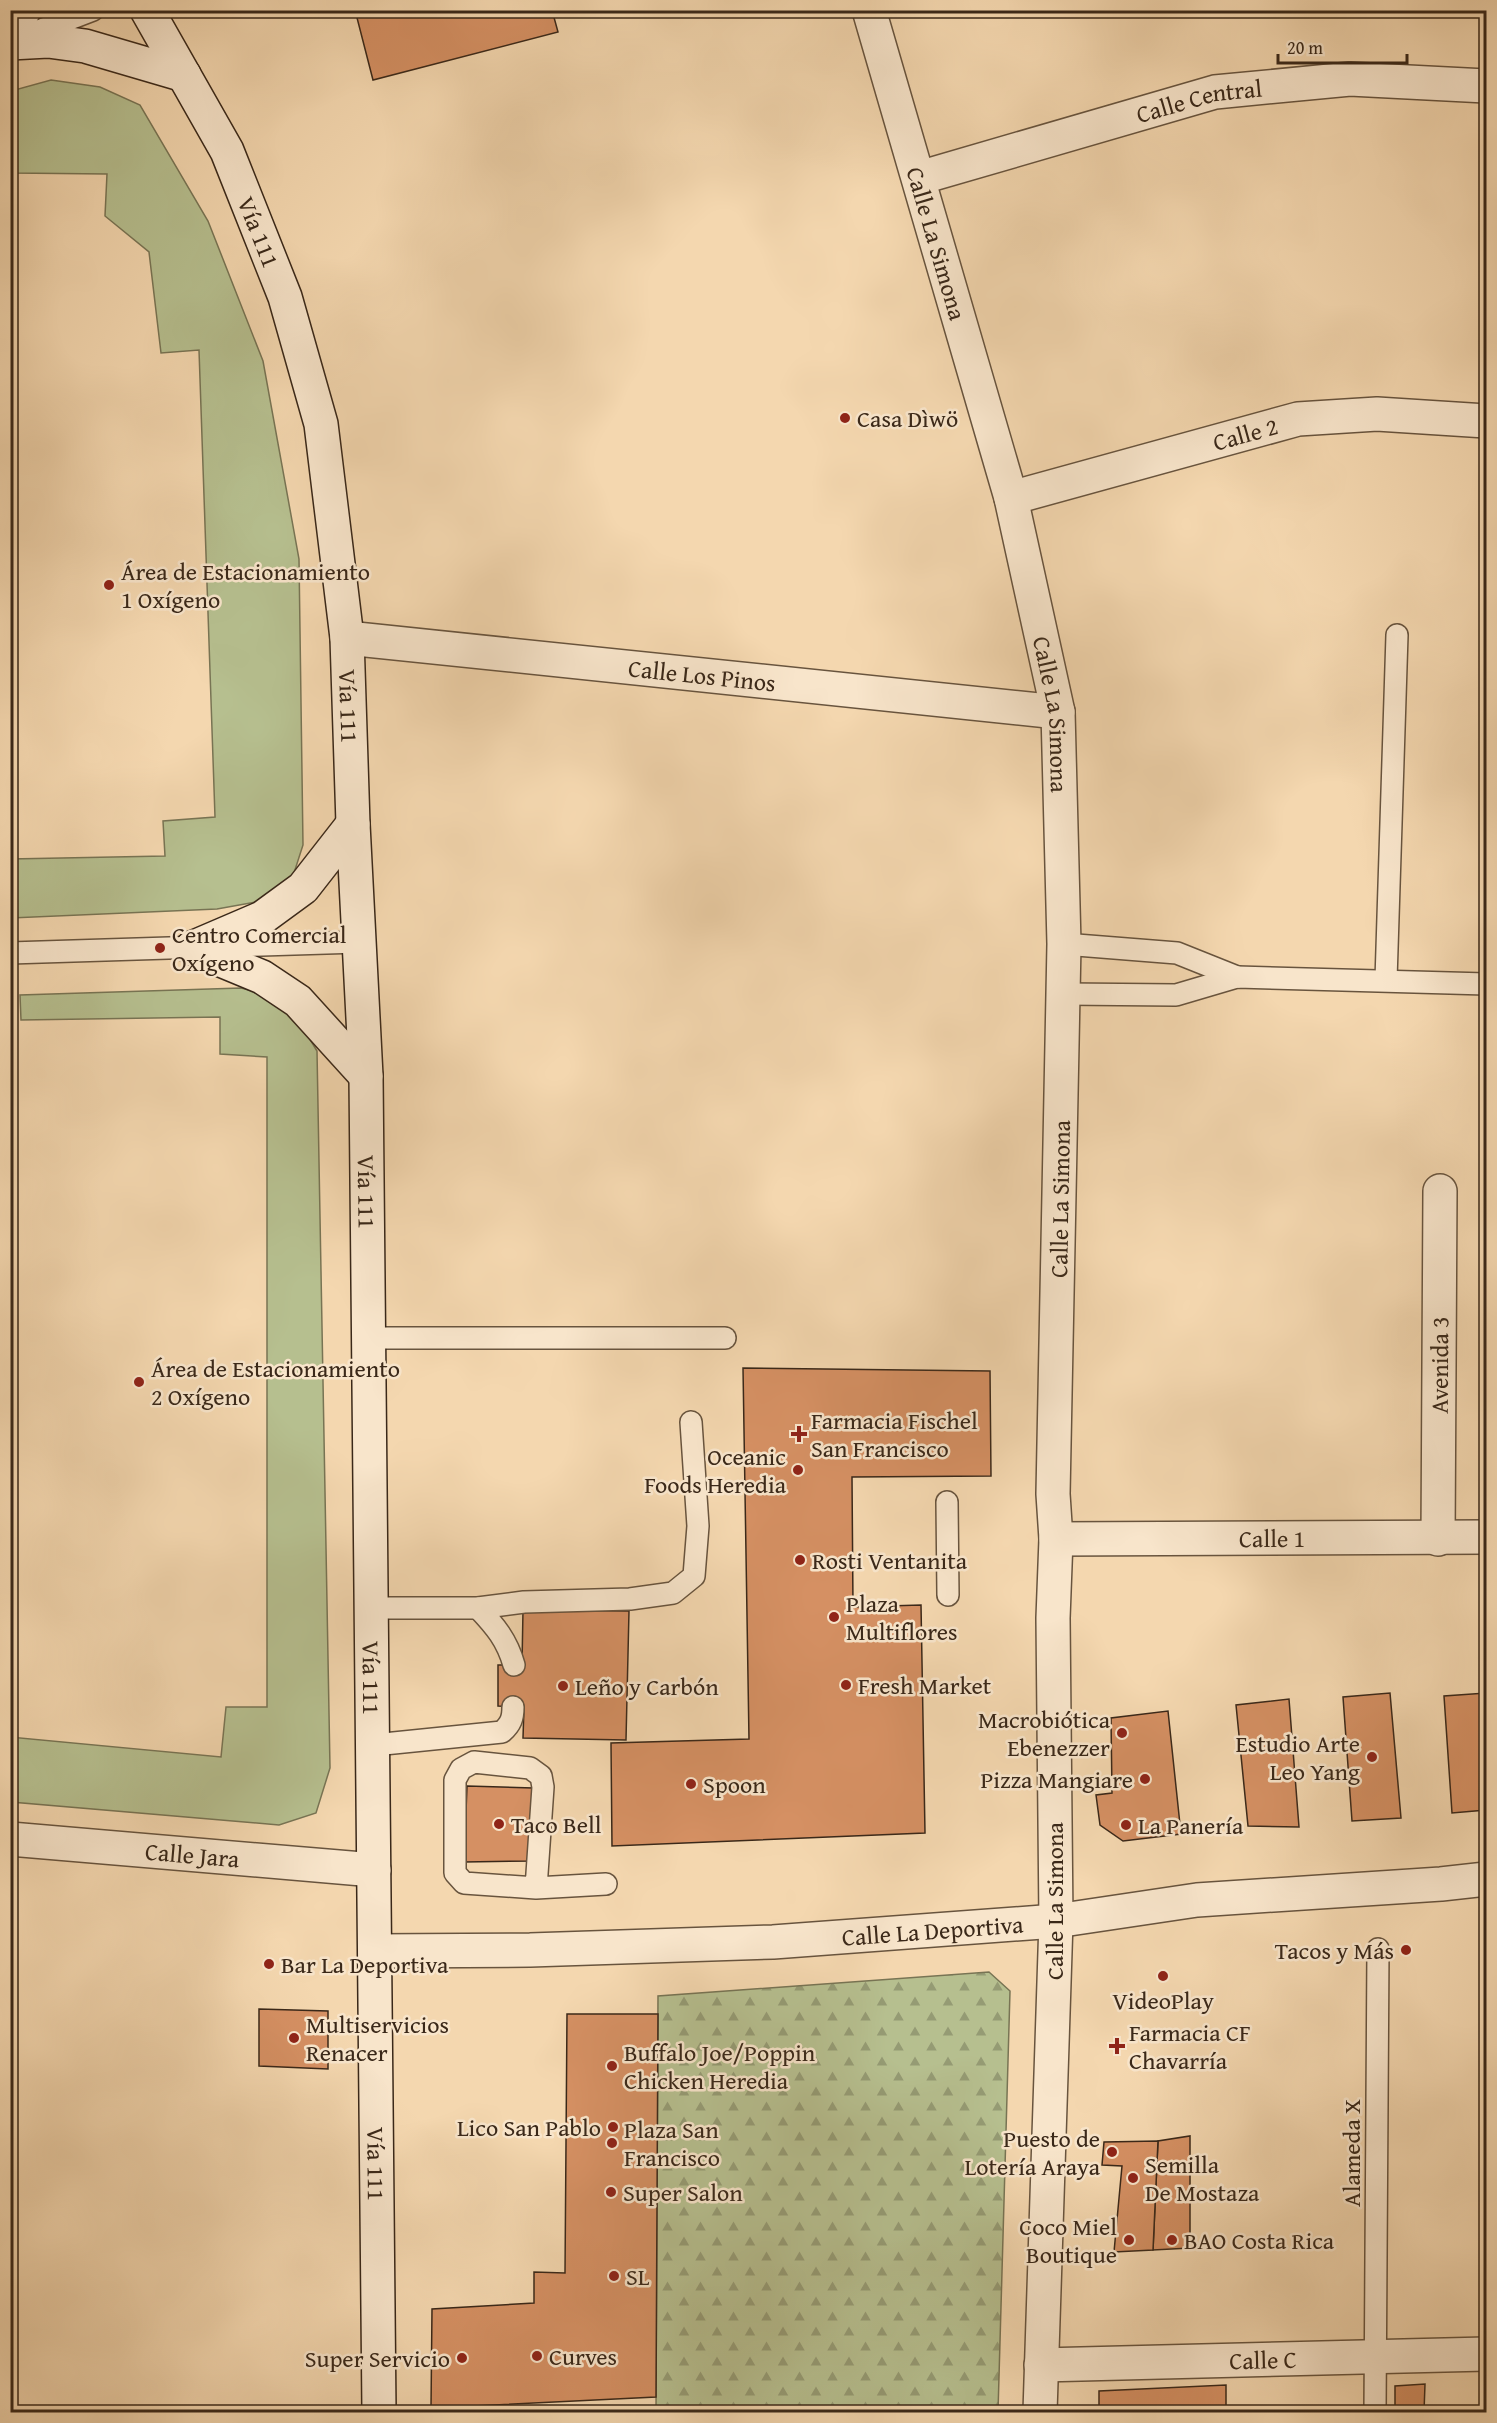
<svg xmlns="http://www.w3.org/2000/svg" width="1497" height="2423" font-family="'Gentium Book Plus',serif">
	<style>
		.green { fill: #b6bf8f; stroke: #787454; stroke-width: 1.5 }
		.forest { fill: url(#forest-firs); stroke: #787454; stroke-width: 1.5 }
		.building { fill: #d59063; stroke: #3a2819; stroke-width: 1.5 }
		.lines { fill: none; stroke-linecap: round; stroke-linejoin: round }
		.lane-casing { stroke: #68543e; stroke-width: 24 }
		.street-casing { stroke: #68543e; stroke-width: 36 }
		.secondary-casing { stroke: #3a2819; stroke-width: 36 }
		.lane { stroke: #f8e5cb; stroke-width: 21 }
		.street { stroke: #f8e5cb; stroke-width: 33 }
		.secondary { stroke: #f8e5cb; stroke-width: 33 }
		.poi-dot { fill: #8f2418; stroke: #f8e5cb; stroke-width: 2 }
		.labels { text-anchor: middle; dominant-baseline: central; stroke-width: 5; stroke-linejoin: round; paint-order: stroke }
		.street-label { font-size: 24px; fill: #3a2819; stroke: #f8e5cb }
		.poi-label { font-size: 24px; fill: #3a2819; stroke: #f8e5cb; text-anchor: start }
	</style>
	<defs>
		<pattern id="forest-firs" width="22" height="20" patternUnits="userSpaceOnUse" patternTransform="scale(1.5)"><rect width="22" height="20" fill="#b6bf8f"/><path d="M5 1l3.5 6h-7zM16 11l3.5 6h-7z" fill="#959b74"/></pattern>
	</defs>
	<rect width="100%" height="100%" fill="#f4d7af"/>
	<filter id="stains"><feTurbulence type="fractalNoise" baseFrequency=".00333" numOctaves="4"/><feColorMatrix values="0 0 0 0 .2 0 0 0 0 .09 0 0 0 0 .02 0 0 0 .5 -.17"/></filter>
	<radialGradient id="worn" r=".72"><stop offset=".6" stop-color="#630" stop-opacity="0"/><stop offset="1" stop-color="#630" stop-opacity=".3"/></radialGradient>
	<g class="green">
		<polygon points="51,80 100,87 140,105 208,221 263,361 299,559 303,845 293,876 274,892 256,902 217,909 11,918 10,859 165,856 163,821 215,817 199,350 161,353 149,252 105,216 107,174 11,173 11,91"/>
		<polygon points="241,988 269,995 305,1031 317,1051 330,1768 316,1813 279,1825 11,1802 10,1737 221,1757 226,1707 267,1707 267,1057 220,1054 220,1017 21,1020 20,995"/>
	</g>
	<polygon class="forest" points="989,1972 1010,1991 998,2412 656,2412 658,1996"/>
	<g class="building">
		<polygon points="355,10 552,10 558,32 373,80"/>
		<polygon points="743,1368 990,1371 991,1476 852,1477 853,1607 921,1605 925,1833 612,1846 611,1743 749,1739"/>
		<polygon points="523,1610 629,1611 626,1740 523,1738 524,1707 498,1706 498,1665 522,1665"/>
		<polygon points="1390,1693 1401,1818 1352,1821 1343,1697"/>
		<polygon points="1486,1693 1486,1810 1452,1813 1444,1696"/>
		<polygon points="1289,1699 1299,1827 1248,1826 1236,1705"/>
		<polygon points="1168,1711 1181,1834 1123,1841 1100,1825 1096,1795 1112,1793 1111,1718"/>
		<polygon points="467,1786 533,1788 531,1861 464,1862"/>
		<polygon points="259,2009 328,2011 328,2069 259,2066"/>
		<polygon points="567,2014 658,2014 656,2397 431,2408 432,2309 534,2303 534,2272 565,2273"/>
		<polygon points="1190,2136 1190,2248 1153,2250 1158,2141"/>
		<polygon points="1158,2141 1153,2250 1114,2252 1122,2166 1102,2165 1104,2142"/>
		<polygon points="1425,2384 1424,2412 1395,2412 1395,2386"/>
		<polygon points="1226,2385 1226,2412 1099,2412 1099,2391"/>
	</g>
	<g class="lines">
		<g class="lane-casing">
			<g id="lane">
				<polyline points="28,35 93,10"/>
				<polyline points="1064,944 1177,953 1237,977"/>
				<polyline points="10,953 359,942"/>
				<polyline points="1386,980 1397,635"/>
				<polyline points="1064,994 1176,995 1237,977 1486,984"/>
				<polyline points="369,1338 725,1338"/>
				<polyline points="947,1502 948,1595"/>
				<polyline points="372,1608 478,1608 524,1602 630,1599 673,1593 694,1576 698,1526 691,1422"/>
				<path d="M478,1608C495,1626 507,1640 514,1665"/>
				<path d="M374,1745L502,1732C511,1724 513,1718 513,1707"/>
				<polyline points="536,1888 543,1787 541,1776 530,1768 474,1762 461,1769 455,1780 455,1873 464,1883 536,1888 606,1884"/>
				<polyline points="1375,2412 1378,1949"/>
			</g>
		</g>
		<g class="street-casing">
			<g id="street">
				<path id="s1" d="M869,10L1011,498L1058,712L1064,944L1053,1494L1056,1539L1053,1618L1056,1921L1040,2412"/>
				<path id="s2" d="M919,178L1215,92L1350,79L1486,86"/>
				<path id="s3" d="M1011,498L1298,419L1377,414L1486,421"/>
				<path id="s4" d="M347,638L1058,712"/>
				<path id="s5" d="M1056,1539L1486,1537"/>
				<path id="s6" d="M1438,1539L1440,1191"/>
				<path id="s7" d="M10,1839L374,1870"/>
				<path id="s8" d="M375,1951L530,1950L773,1942L1056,1921L1197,1900L1441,1884L1486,1879"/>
				<path id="s9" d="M1041,2365L1486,2354"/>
			</g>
		</g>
		<g class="secondary-casing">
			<g id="secondary">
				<path id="s10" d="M147,10L227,151L285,297L321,424L347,638L353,824L366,1076L379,2412"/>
				<polyline points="10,36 24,10"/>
				<polyline points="10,43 48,41 85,46 184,75"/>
				<polyline points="192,948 262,977 298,1001 366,1076"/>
				<polyline points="192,948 262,918 303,888 353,824"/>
			</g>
		</g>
		<use href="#lane" class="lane"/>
		<use href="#street" class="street"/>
		<use href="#secondary" class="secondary"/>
	</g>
	<g class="poi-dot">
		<circle cx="845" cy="418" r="6"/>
		<circle cx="109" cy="585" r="6"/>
		<circle cx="160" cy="948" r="6"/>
		<circle cx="139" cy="1382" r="6"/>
		<path d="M796 1425h6v6h6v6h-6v6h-6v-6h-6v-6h6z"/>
		<circle cx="798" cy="1470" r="6"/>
		<circle cx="800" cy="1560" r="6"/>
		<circle cx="834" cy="1617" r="6"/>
		<circle cx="846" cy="1685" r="6"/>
		<circle cx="563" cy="1686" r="6"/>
		<circle cx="1122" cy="1733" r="6"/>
		<circle cx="1372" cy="1757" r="6"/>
		<circle cx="1145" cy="1779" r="6"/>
		<circle cx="691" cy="1784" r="6"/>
		<circle cx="499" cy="1824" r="6"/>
		<circle cx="1126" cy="1825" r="6"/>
		<circle cx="1406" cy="1950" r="6"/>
		<circle cx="269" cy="1964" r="6"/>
		<circle cx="1163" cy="1976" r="6"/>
		<circle cx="294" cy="2038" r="6"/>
		<path d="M1114 2037h6v6h6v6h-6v6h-6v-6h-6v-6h6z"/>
		<circle cx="612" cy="2066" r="6"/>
		<circle cx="613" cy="2127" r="6"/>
		<circle cx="612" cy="2143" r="6"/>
		<circle cx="1112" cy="2152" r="6"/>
		<circle cx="1133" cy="2178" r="6"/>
		<circle cx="611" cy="2192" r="6"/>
		<circle cx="1129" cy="2240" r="6"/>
		<circle cx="1172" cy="2240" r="6"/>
		<circle cx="614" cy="2276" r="6"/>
		<circle cx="537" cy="2356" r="6"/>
		<circle cx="462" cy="2358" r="6"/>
	</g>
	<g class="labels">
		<g class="street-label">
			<text stroke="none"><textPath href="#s2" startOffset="291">Calle Central</textPath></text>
			<text stroke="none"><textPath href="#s10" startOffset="249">Vía 111</textPath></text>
			<text stroke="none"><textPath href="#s1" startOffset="243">Calle La Simona</textPath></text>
			<text stroke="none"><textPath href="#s3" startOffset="243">Calle 2</textPath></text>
			<text stroke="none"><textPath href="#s4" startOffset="357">Calle Los Pinos</textPath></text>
			<text stroke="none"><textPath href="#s10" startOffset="735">Vía 111</textPath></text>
			<text stroke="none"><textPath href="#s1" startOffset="729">Calle La Simona</textPath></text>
			<text stroke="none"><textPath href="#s10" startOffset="1221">Vía 111</textPath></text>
			<text transform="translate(1060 1199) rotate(-89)">Calle La Simona</text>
			<text stroke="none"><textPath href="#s6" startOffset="174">Avenida 3</textPath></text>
			<text stroke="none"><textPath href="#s5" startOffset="216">Calle 1</textPath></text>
			<text stroke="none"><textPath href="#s10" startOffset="1707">Vía 111</textPath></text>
			<text stroke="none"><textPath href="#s7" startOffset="183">Calle Jara</textPath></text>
			<text transform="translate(1054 1901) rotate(-90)">Calle La Simona</text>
			<text stroke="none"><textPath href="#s8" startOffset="558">Calle La Deportiva</textPath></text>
			<text transform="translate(1351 2153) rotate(-90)">Alameda X</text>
			<text stroke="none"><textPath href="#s10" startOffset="2193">Vía 111</textPath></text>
			<text stroke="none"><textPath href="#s9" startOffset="222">Calle C</textPath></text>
		</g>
		<g class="poi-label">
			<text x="857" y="418">Casa Dìwö</text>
			<text x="121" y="571">Área de Estacionamiento<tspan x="121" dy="28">1 Oxígeno</tspan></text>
			<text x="172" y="934">Centro Comercial<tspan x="172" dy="28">Oxígeno</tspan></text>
			<text x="151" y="1368">Área de Estacionamiento<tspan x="151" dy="28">2 Oxígeno</tspan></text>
			<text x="811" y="1420">Farmacia Fischel<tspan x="811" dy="28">San Francisco</tspan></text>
			<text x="786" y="1456" text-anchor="end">Oceanic<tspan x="786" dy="28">Foods Heredia</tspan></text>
			<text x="812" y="1560">Rosti Ventanita</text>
			<text x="846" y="1603">Plaza<tspan x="846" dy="28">Multiflores</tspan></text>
			<text x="858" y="1685">Fresh Market</text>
			<text x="575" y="1686">Leño y Carbón</text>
			<text x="1110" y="1719" text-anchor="end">Macrobiótica<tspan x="1110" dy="28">Ebenezzer</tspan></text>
			<text x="1360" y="1743" text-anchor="end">Estudio Arte<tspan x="1360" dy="28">Leo Yang</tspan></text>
			<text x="1133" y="1779" text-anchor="end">Pizza Mangiare</text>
			<text x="703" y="1784">Spoon</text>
			<text x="511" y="1824">Taco Bell</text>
			<text x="1138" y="1825">La Panería</text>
			<text x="1394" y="1950" text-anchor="end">Tacos y Más</text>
			<text x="281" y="1964">Bar La Deportiva</text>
			<text x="1163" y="2000" text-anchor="middle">VideoPlay</text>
			<text x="306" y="2024">Multiservicios<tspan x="306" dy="28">Renacer</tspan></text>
			<text x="1129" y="2032">Farmacia CF<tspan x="1129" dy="28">Chavarría</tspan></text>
			<text x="624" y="2052">Buffalo Joe/Poppin<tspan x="624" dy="28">Chicken Heredia</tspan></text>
			<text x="601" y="2127" text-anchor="end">Lico San Pablo</text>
			<text x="624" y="2129">Plaza San<tspan x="624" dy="28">Francisco</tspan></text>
			<text x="1100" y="2138" text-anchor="end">Puesto de<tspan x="1100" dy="28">Lotería Araya</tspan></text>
			<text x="1145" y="2164">Semilla<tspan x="1145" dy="28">De Mostaza</tspan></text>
			<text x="623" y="2192">Super Salon</text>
			<text x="1117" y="2226" text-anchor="end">Coco Miel<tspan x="1117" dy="28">Boutique</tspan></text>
			<text x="1184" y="2240">BAO Costa Rica</text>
			<text x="626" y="2276">SL</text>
			<text x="549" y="2356">Curves</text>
			<text x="450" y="2358" text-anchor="end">Super Servicio</text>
		</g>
	</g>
	<rect width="1497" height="2423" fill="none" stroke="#f4d7af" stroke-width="36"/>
	<rect x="12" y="12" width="1473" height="2399" fill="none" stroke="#3a2819" stroke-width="3"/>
	<rect x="18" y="18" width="1461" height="2387" fill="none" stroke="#3a2819" stroke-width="1.5"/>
	<path d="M1278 54v9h129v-9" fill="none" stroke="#3a2819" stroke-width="3"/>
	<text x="1287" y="54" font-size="18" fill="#3a2819" stroke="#f8e5cb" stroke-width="4.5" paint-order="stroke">20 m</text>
	<rect width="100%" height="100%" filter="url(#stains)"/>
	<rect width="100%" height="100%" fill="url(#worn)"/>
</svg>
